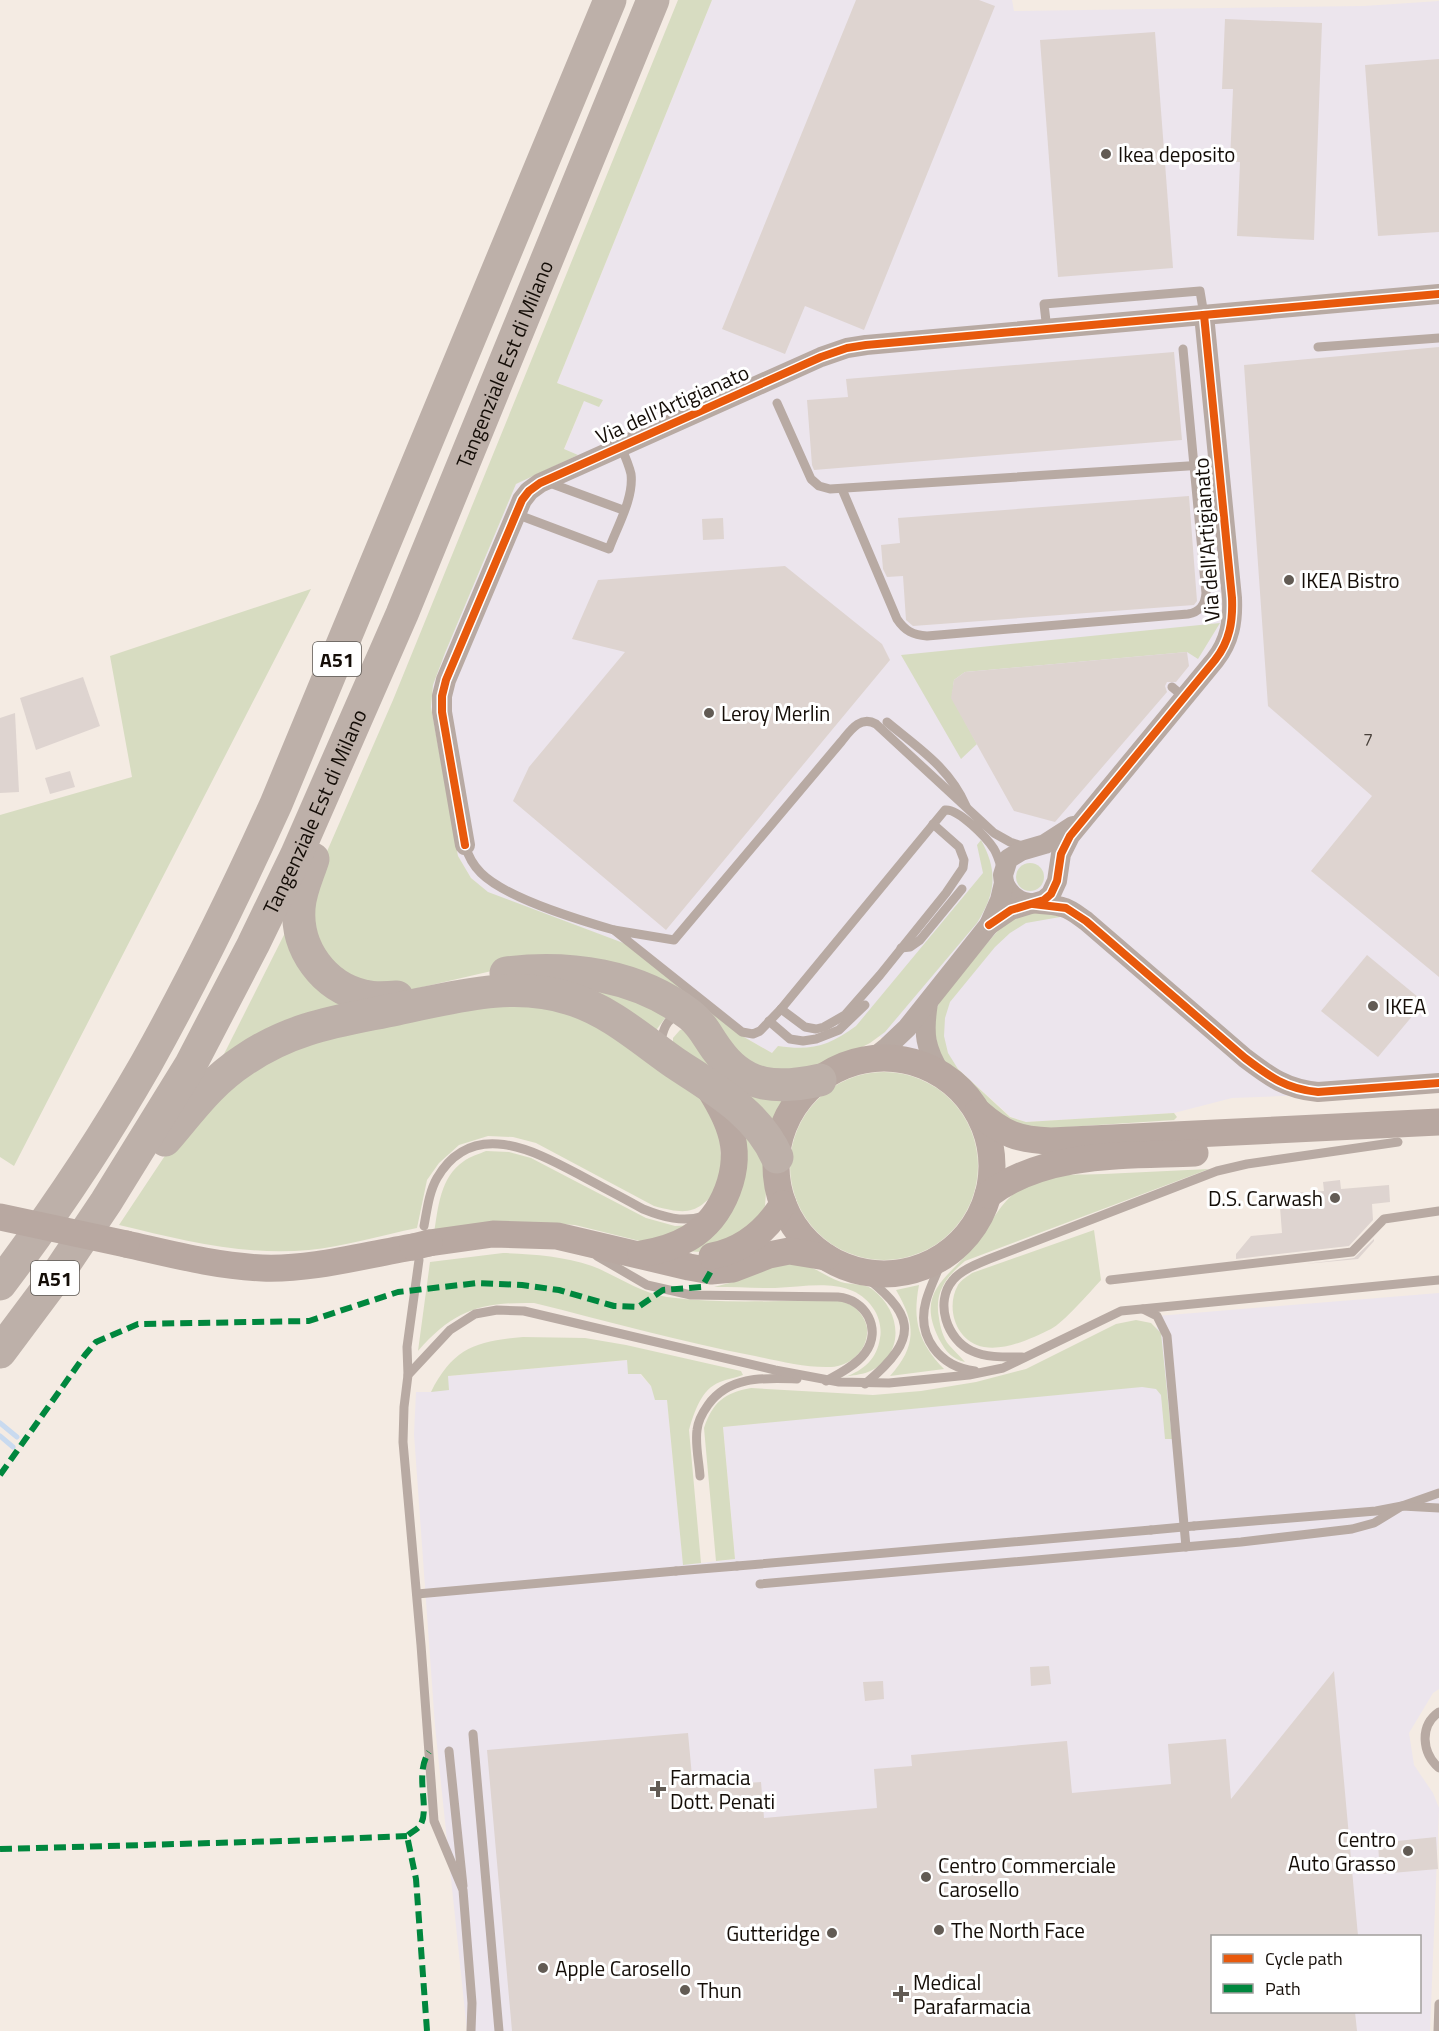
<svg xmlns="http://www.w3.org/2000/svg" width="1439" height="2031" font-family="'Titillium Web',sans-serif">
	<style>
		.commercial { fill: #ece5ed; fill-rule: evenodd }
		.green { fill: #d7dcc1 }
		.lines { fill: none; stroke-linecap: round; stroke-linejoin: round }
		.stream { stroke: #c9daef; stroke-width: 5 }
		.building { fill: #ded4d0 }
		.lane { stroke: #b8aaa3; stroke-width: 9 }
		.street { stroke: #b8aaa3; stroke-width: 20 }
		.secondary { stroke: #b8a8a1; stroke-width: 27 }
		.highway { stroke: #bdb0a9; stroke-width: 33 }
		.lane-bridge { stroke: #b8aaa3; stroke-width: 9 }
		.secondary-bridge { stroke: #b8a8a1; stroke-width: 27 }
		.quiet { stroke: #00873e; stroke-width: 6; stroke-dasharray: 12 6; stroke-linecap: butt }
		.cycleway-casing { stroke: #fff; stroke-width: 11 }
		.cycleway { stroke: #e8590c; stroke-width: 8 }
		.poi-dot { fill: #625b54; stroke: #fff; stroke-width: 2 }
		.labels { text-anchor: middle; dominant-baseline: central; stroke-width: 6; stroke-linejoin: round; paint-order: stroke }
		.number-label { font-size: 18px; fill: #48403a }
		.shield { fill: #fff; stroke: #5a5651; stroke-width: 1.5 }
		.shield-label { font-size: 20px; font-weight: bold; fill: #140d07 }
		.poi-label { font-size: 21px; fill: #140d07; stroke: #fff; text-anchor: start }
		.street-label { font-size: 21px; fill: #140d07; stroke: #fff }
	</style>
	<rect width="100%" height="100%" fill="#f4ebe3"/>
	<g class="commercial">
		<polygon points="712,0 1012,0 1014,11 1364,6 1439,1 1439,1090 1232,1098 1174,1113 1026,1122 1011,1117 958,1069 856,1027 838,1039 817,1047 798,1049 778,1046 772,1053 737,1033 589,930 488,893 471,878 458,856 431,707 433,685 445,653 516,484 577,455 564,450 584,401 602,400 557,383"/>
		<path d="M1439,1293V1488L1437,1494L1439,1501V1689L1433,1693L1409,1733L1414,1765L1433,1793L1439,1808L1430,2031H467L435,1726L414,1434L416,1392H431L448,1376L627,1360L651,1386L667,1400L683,1564L701,1563L735,1559L723,1427L1157,1382V1316ZM1212,1936H1420V2012H1212Z"/>
	</g>
	<g class="green">
		<path d="M678,0H712L557,383L603,400L599,407L584,401L564,449L578,455L516,484L445,653L433,685L431,707L458,856L471,878L488,892L626,944L737,1033L772,1053L778,1046C811,1051 829,1046 856,1026L983,873L977,845L981,840C998,871 996,893 977,923L885,1032L870,1043L809,1074H756L708,1023L517,965L414,989L390,991L368,989L320,955L308,895L393,700Z"/>
		<polygon points="311,589 14,1166 0,1157 0,815 132,777 110,656"/>
		<polygon points="1220,623 1198,659 1187,652 965,672 954,680 952,698 977,744 961,759 901,655"/>
		<circle cx="1030" cy="877" r="14"/>
		<polygon points="1033,912 1066,916 1026,923 1010,933 995,947 950,1002 945,1018 944,1036 948,1053 958,1069 1010,1117 1026,1122 1174,1113 1177,1117 1174,1120 1037,1129 1015,1126 984,1108 972,1091 941,1061 932,1020 941,998 1000,928 1015,917"/>
		<polygon points="288,927 356,1006 221,1060"/>
		<polygon points="587,983 669,1013 654,1033 608,1003"/>
		<path d="M509,1001L566,1008L693,1088L718,1119L723,1183C698,1213 691,1216 654,1206L536,1143L513,1137L488,1136L459,1145L439,1163L427,1180L417,1228C383,1235 342,1247 309,1250C243,1256 182,1240 119,1225L184,1127L269,1051Z"/>
		<polygon points="691,1028 792,1094 781,1108 773,1122 673,1046 673,1038 680,1030"/>
		<circle cx="884" cy="1166" r="94"/>
		<polygon points="737,1119 762,1151 767,1177 765,1206 753,1228 701,1252 685,1251 710,1235"/>
		<path d="M486,1151L509,1152L531,1158L646,1218L675,1226L696,1225L644,1242L575,1225L532,1222L434,1234C438,1208 440,1177 464,1161C471,1156 479,1154 486,1151Z"/>
		<path d="M1209,1169L965,1261C946,1277 934,1292 939,1318C940,1326 943,1338 949,1345C954,1351 960,1356 965,1362C952,1359 946,1352 939,1339C916,1293 945,1280 971,1250C993,1224 1001,1194 1035,1181C1056,1173 1081,1175 1104,1174C1139,1172 1174,1171 1209,1169Z"/>
		<path d="M1094,1230L1101,1280C1090,1292 1063,1323 1051,1329C1033,1338 1005,1351 984,1347C956,1342 945,1308 958,1285C961,1280 968,1276 972,1273Z"/>
		<path d="M503,1253C533,1254 563,1256 592,1266C618,1276 640,1293 667,1297C705,1302 743,1302 781,1301C799,1301 832,1296 849,1304C857,1307 866,1319 867,1328C869,1349 851,1366 831,1367C806,1368 779,1361 755,1356C681,1342 607,1321 534,1303C481,1302 454,1310 418,1351L430,1262Z"/>
		<path d="M774,1264C785,1264 796,1263 807,1266C819,1270 829,1278 841,1282C851,1285 864,1283 872,1289C902,1311 906,1356 868,1372C861,1375 852,1375 845,1377C864,1370 877,1359 880,1338C882,1329 879,1316 873,1308C851,1276 809,1287 775,1288C755,1288 735,1287 714,1287L737,1281Z"/>
		<path d="M919,1285C912,1321 919,1343 944,1369L890,1376C917,1346 916,1324 896,1290Z"/>
		<path d="M1136,1320L1151,1323L1161,1333L1172,1439H1165L1161,1395L1156,1389L1142,1387L723,1427L735,1559L716,1561L704,1428C713,1402 724,1393 751,1388L873,1395L921,1391L976,1382L1026,1369L1116,1324Z"/>
		<path d="M523,1337L585,1338L626,1345L741,1371L743,1375C735,1378 727,1379 720,1382C701,1389 694,1413 689,1430L701,1563L683,1565L667,1400H655L651,1386L641,1374H628L627,1360L448,1376L449,1390L431,1392C453,1348 476,1341 523,1337Z"/>
	</g>
	<g class="lines">
		<g class="stream">
			<polyline points="0,1423 17,1437"/>
			<polyline points="0,1436 13,1447"/>
		</g>
	</g>
	<g class="building">
		<polygon points="856,0 979,0 995,6 864,330 805,306 785,354 722,329"/>
		<polygon points="1225,19 1322,23 1314,240 1237,236 1240,162 1230,162 1233,89 1222,89"/>
		<polygon points="1155,32 1173,268 1058,277 1040,40"/>
		<polygon points="1439,59 1439,232 1378,236 1365,65"/>
		<polygon points="1439,347 1439,977 1311,871 1372,796 1268,706 1244,365"/>
		<polygon points="1174,352 1182,440 814,470 812,465 807,400 848,397 846,379"/>
		<polygon points="1189,496 1197,601 1194,605 913,626 906,620 903,576 887,577 883,569 881,545 900,543 898,518"/>
		<polygon points="723,518 724,539 703,540 702,519"/>
		<polygon points="785,566 882,644 890,660 666,930 513,801 529,767 625,652 572,639 598,580"/>
		<polygon points="1187,652 1189,666 1176,682 1167,682 1165,686 1167,692 1055,822 1014,811 951,698 954,680 965,672"/>
		<polygon points="83,677 100,726 36,750 20,698"/>
		<polygon points="15,713 19,792 0,793 0,718"/>
		<polygon points="70,771 75,787 50,794 45,778"/>
		<polygon points="1367,955 1424,1002 1378,1057 1321,1011"/>
		<polygon points="1340,1180 1341,1189 1389,1185 1390,1202 1372,1204 1373,1220 1349,1246 1236,1259 1236,1254 1251,1236 1282,1233 1279,1194 1324,1191 1323,1182"/>
		<polygon points="1374,1239 1374,1241 1358,1259 1305,1264 1354,1258"/>
		<polygon points="1049,1666 1051,1684 1031,1686 1030,1667"/>
		<polygon points="1334,1671 1358,1936 1212,1936 1212,2012 1355,2012 1357,2031 512,2031 487,1750 688,1733 693,1787 761,1782 764,1818 877,1808 874,1769 912,1766 911,1755 1067,1741 1072,1793 1171,1784 1168,1744 1226,1739 1231,1799"/>
		<polygon points="883,1681 884,1699 865,1701 863,1682"/>
		<polygon points="1436,1837 1438,1869 1380,1874 1378,1843"/>
	</g>
	<g class="lines">
		<g class="lane">
			<polyline points="1047,330 1044,304 1200,291 1204,315"/>
			<polyline points="1318,347 1439,338"/>
			<polyline points="777,403 811,479 819,486 830,489 1219,464"/>
			<polyline points="547,482 623,510"/>
			<path d="M842,489L897,619C905,631 913,635 927,636L1188,614C1200,612 1205,605 1206,593L1183,349"/>
			<path d="M516,514L609,549C617,527 634,498 631,474C629,465 625,456 621,447"/>
			<polyline points="1172,687 1184,697"/>
			<path d="M887,722C918,748 949,767 966,806"/>
			<path d="M465,845C468,856 473,865 481,873C506,898 579,920 614,930"/>
			<path d="M1001,867C999,860 997,854 994,849C987,838 958,808 945,810L781,1009L760,1031L753,1034L742,1032L614,930L674,940L841,742C850,731 860,715 876,724L994,833L1010,842L1025,847"/>
			<polyline points="901,948 910,947 920,940 962,889"/>
			<polyline points="781,1009 805,1027 816,1029 824,1027 845,1015 880,975 946,893 963,868 964,860 959,847 933,824"/>
			<polyline points="769,1021 790,1039 803,1041 816,1039 839,1030 865,1005"/>
			<path d="M660,1044C663,1031 666,1018 679,1015"/>
			<path d="M424,1226C427,1210 429,1192 437,1178C472,1118 533,1150 578,1174C600,1186 622,1197 643,1209C663,1217 683,1223 704,1216"/>
			<path d="M597,1256L647,1285L691,1295L838,1297C865,1299 883,1329 865,1353C856,1365 839,1374 826,1381"/>
			<path d="M943,1257C938,1272 930,1286 926,1301C916,1337 940,1367 975,1371"/>
			<path d="M858,1271C913,1313 924,1335 865,1384"/>
			<polyline points="1110,1280 1352,1252 1384,1219 1439,1211"/>
			<polyline points="1143,1309 1157,1316 1167,1336 1186,1547"/>
			<path d="M1022,1357C1006,1357 987,1358 972,1351C947,1340 934,1302 953,1280C961,1270 977,1264 989,1259L1217,1171L1247,1164L1398,1142"/>
			<polyline points="408,1375 407,1347 419,1260"/>
			<path d="M700,1476C699,1461 695,1445 697,1430C698,1420 703,1412 708,1405C729,1375 766,1378 797,1379"/>
			<polyline points="1194,1526 1376,1511 1402,1506 1439,1493"/>
			<polyline points="737,1566 1151,1530"/>
			<polyline points="760,1584 1241,1542 1352,1529 1374,1523 1402,1506 1439,1508"/>
			<polyline points="417,1594 676,1571"/>
			<path d="M1439,1712C1419,1726 1422,1753 1439,1768"/>
			<polyline points="473,1734 499,2031"/>
			<polyline points="449,1751 463,1886"/>
			<polyline points="471,2031 472,2003 463,1890 434,1821 421,1645 403,1442 404,1407 408,1375 450,1330 475,1314 497,1310 524,1311 775,1370 839,1382 889,1383 969,1375 1003,1368 1121,1311 1439,1280"/>
			<polyline points="1438,2031 1439,2004"/>
		</g>
		<g class="street">
			<polyline points="465,845 442,712 442,696 446,680 522,500 529,491 540,483 821,357 847,348 866,345 1439,294"/>
			<path d="M1004,883C1017,911 1037,900 1062,907C1071,909 1079,916 1086,921L1245,1058C1270,1077 1286,1089 1318,1092L1439,1083"/>
			<path d="M989,925L1011,910L1044,900L1051,894L1057,881L1061,854L1070,836L1215,660C1230,641 1233,621 1232,598L1204,315"/>
			<path d="M928,1003C923,1034 925,1048 941,1074"/>
			<polyline points="872,1059 887,1047 907,1028 989,925 1000,900 1004,883 1003,875 1008,859 1021,851 1045,844 1073,826"/>
		</g>
		<g class="secondary">
			<circle cx="884" cy="1166" r="108"/>
			<path d="M978,1112C1003,1134 1018,1140 1051,1141L1439,1122"/>
			<path d="M988,1195C1045,1151 1126,1156 1195,1153"/>
			<polyline points="429,1243 493,1234 557,1236 689,1267 711,1271 733,1269 769,1255 789,1251 826,1257"/>
			<path d="M126,1244C171,1254 216,1266 262,1268C312,1270 364,1255 413,1247"/>
			<path d="M641,1254C659,1251 674,1247 689,1238C724,1217 743,1168 730,1130C725,1114 716,1099 707,1085"/>
			<path d="M712,1256C744,1250 766,1231 783,1204"/>
		</g>
		<g class="highway">
			<path d="M313,859C308,875 300,891 299,908C296,949 324,987 364,996C375,999 386,998 397,997"/>
			<path d="M506,973C569,965 638,975 690,1015C703,1025 708,1038 718,1051C745,1089 779,1089 820,1080"/>
			<path d="M165,1140C191,1110 209,1083 244,1060C294,1026 340,1021 397,1009C455,997 513,980 571,999C610,1011 642,1040 675,1063C714,1089 757,1112 777,1157"/>
			<path d="M0,1284C53,1214 102,1141 146,1064C193,980 236,892 276,804L610,0"/>
			<path id="s1" d="M0,1352L53,1281L106,1202L190,1066L253,945L296,856L402,614L653,0"/>
		</g>
		<g class="lane-bridge">
			<polyline points="1151,1530 1194,1526"/>
			<polyline points="676,1571 737,1566"/>
		</g>
		<g class="secondary-bridge">
			<polyline points="0,1217 126,1244"/>
			<polyline points="413,1247 429,1243"/>
		</g>
		<g class="quiet">
			<polyline points="0,1475 85,1355 96,1342 138,1324 309,1321 398,1292 478,1283 522,1285 559,1290 614,1306 638,1307 663,1290 702,1287 711,1271"/>
			<polyline points="0,1849 285,1841 407,1836"/>
			<path d="M427,2031L416,1879L407,1836C410,1833 416,1830 419,1827C432,1811 413,1775 429,1752"/>
		</g>
		<g class="cycleway-casing">
			<g id="cycleway">
				<polyline points="465,845 442,712 442,696 446,680 522,500 529,491 540,483 821,357 847,348 866,345 1439,294"/>
				<path d="M1033,904L1066,908L1086,921L1245,1058C1270,1077 1286,1089 1318,1092L1439,1083"/>
				<path d="M989,925L1011,910L1044,900L1051,894L1057,881L1061,854L1070,836L1215,660C1230,641 1233,621 1232,598L1204,315"/>
			</g>
		</g>
		<use href="#cycleway" class="cycleway"/>
	</g>
	<g class="poi-dot">
		<circle cx="1106" cy="154" r="6"/>
		<circle cx="1289" cy="580" r="6"/>
		<circle cx="709" cy="713" r="6"/>
		<circle cx="1373" cy="1006" r="6"/>
		<circle cx="1335" cy="1198" r="6"/>
		<path d="M655 1780h6v6h6v6h-6v6h-6v-6h-6v-6h6z"/>
		<circle cx="1408" cy="1851" r="6"/>
		<circle cx="926" cy="1877" r="6"/>
		<circle cx="939" cy="1930" r="6"/>
		<circle cx="832" cy="1933" r="6"/>
		<circle cx="543" cy="1968" r="6"/>
		<circle cx="685" cy="1990" r="6"/>
		<path d="M898 1985h6v6h6v6h-6v6h-6v-6h-6v-6h6z"/>
	</g>
	<g class="labels">
		<g class="number-label">
			<text x="1368" y="739">7</text>
		</g>
		<g class="shield">
			<rect x="313" y="642" width="48" height="34" rx="4.5"/>
			<rect x="31" y="1261" width="48" height="34" rx="4.5"/>
		</g>
		<g class="shield-label">
			<text x="337" y="659">A51</text>
			<text x="55" y="1278">A51</text>
		</g>
		<g class="poi-label">
			<text x="1118" y="154">Ikea deposito</text>
			<text x="1301" y="580">IKEA Bistro</text>
			<text x="721" y="713">Leroy Merlin</text>
			<text x="1385" y="1006">IKEA</text>
			<text x="1323" y="1198" text-anchor="end">D.S. Carwash</text>
			<text x="670" y="1777">Farmacia<tspan x="670" dy="24">Dott. Penati</tspan></text>
			<text x="1396" y="1839" text-anchor="end">Centro<tspan x="1396" dy="24">Auto Grasso</tspan></text>
			<text x="938" y="1865">Centro Commerciale<tspan x="938" dy="24">Carosello</tspan></text>
			<text x="951" y="1930">The North Face</text>
			<text x="820" y="1933" text-anchor="end">Gutteridge</text>
			<text x="555" y="1968">Apple Carosello</text>
			<text x="913" y="1982">Medical<tspan x="913" dy="24">Parafarmacia</tspan></text>
			<text x="697" y="1990">Thun</text>
		</g>
		<g class="street-label">
			<text stroke="none"><textPath href="#s1" startOffset="1113">Tangenziale Est di Milano</textPath></text>
			<text transform="translate(672 404) rotate(-24)">Via dell'Artigianato</text>
			<text transform="translate(1206 540) rotate(-94)">Via dell'Artigianato</text>
			<text stroke="none"><textPath href="#s1" startOffset="627">Tangenziale Est di Milano</textPath></text>
		</g>
	</g>
	<rect x="1211" y="1935" width="210" height="78" fill="#ffffff" stroke="#a19e9c" stroke-width="1.5"/>
	<rect x="1223" y="1954" width="30" height="9" fill="#e8590c" stroke="#a19e9c" stroke-width="1.5"/>
	<text x="1265" y="1965" font-size="18" fill="#140d07">Cycle path</text>
	<rect x="1223" y="1984" width="30" height="9" fill="#00873e" stroke="#a19e9c" stroke-width="1.5"/>
	<text x="1265" y="1995" font-size="18" fill="#140d07">Path</text>
</svg>
